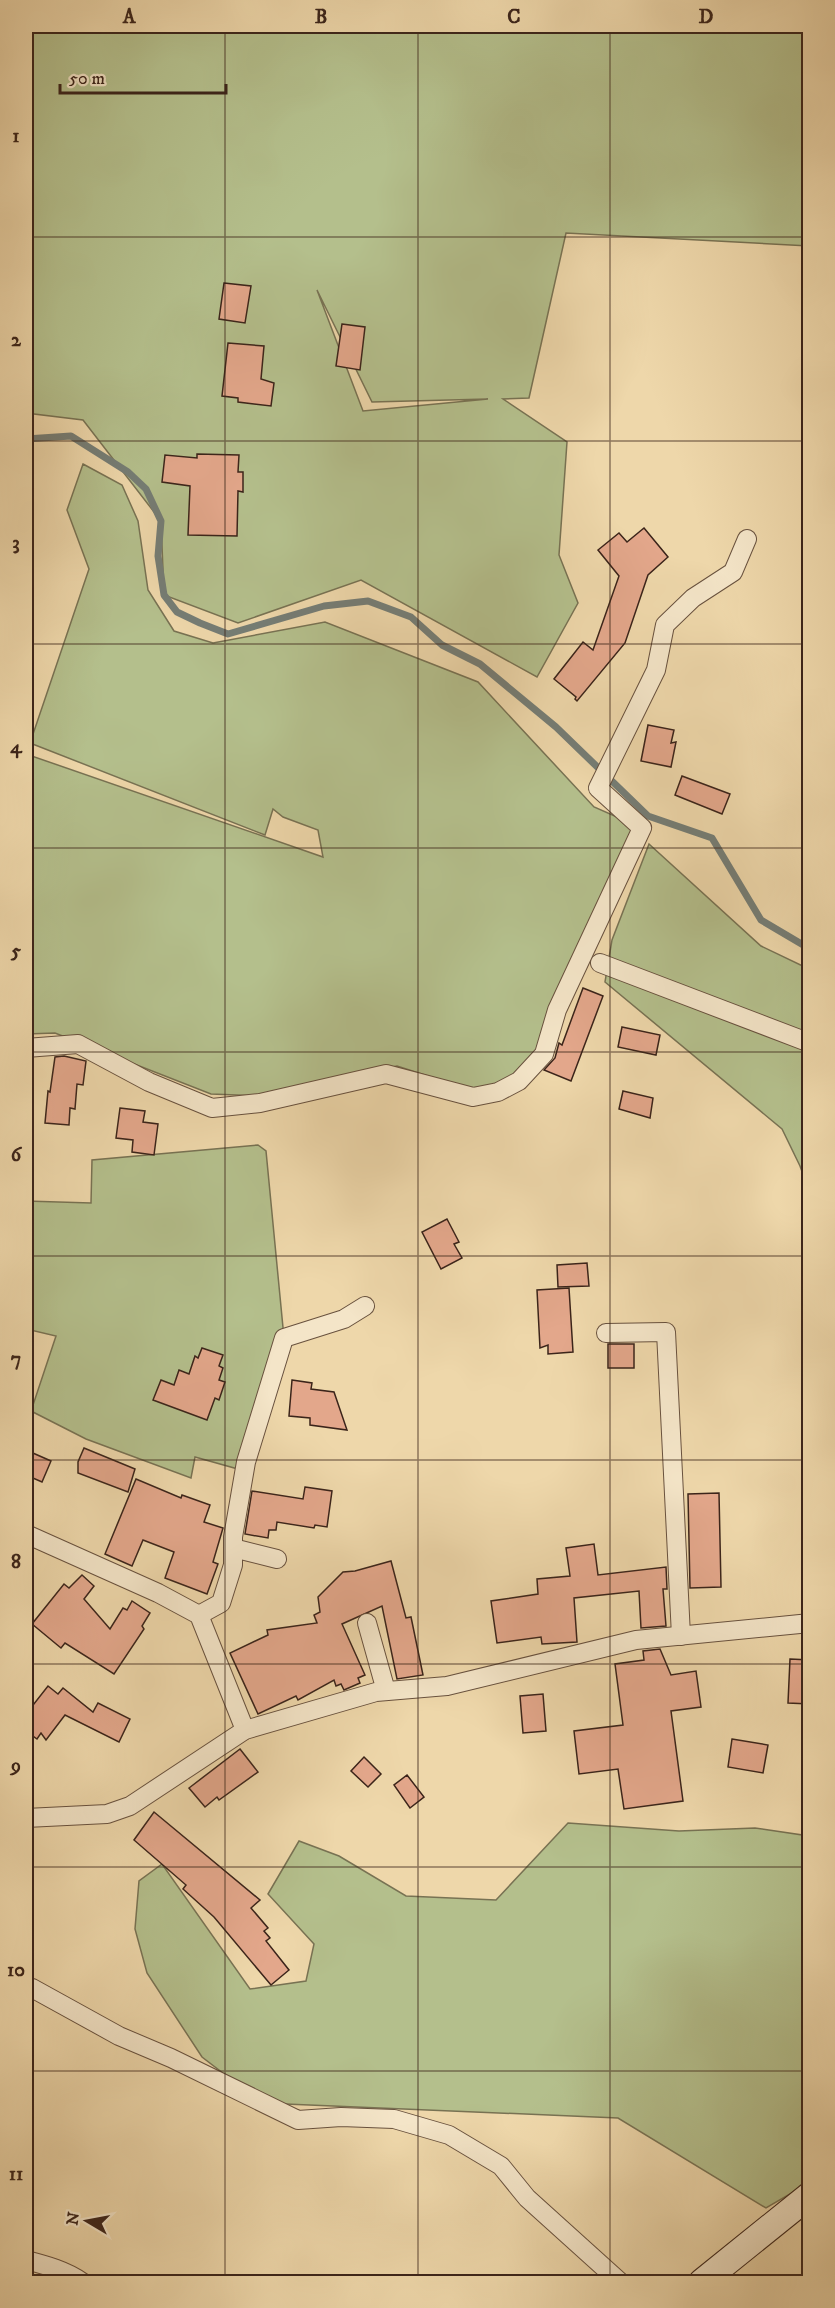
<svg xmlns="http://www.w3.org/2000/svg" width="835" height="2308" font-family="'IM FELL DW Pica',serif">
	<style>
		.green { fill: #b4bf8c; stroke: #787253; stroke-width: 1.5; fill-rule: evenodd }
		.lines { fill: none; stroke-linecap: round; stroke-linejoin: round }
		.stream { stroke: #757d75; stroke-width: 7 }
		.building { fill: #e3a78b; stroke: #3b241a; stroke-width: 1.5 }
		.minor-casing { stroke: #68513e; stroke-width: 20 }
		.secondary-casing { stroke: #3b241a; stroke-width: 28 }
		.minor { stroke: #f4e5c8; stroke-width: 18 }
		.secondary { stroke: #f4e5c8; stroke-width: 26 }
		.grid { fill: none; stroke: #3b241a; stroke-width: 1.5; stroke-opacity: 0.55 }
		.neatline { fill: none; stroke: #3b241a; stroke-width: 2 }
		.grid-label { font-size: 20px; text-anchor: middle; font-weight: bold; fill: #3b241a }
	</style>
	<rect width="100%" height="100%" fill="#eed7aa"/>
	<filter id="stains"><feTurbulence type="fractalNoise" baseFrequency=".00333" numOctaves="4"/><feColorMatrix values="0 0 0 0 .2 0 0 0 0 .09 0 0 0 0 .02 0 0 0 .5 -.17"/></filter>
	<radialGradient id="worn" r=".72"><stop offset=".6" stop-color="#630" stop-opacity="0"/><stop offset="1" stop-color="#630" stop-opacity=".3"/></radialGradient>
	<g class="green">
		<path d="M26,26H809V246L566,233L529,398L503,399L567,442L559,555L578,603L537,677L361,580L238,623L164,595L161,521L83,420L26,413ZM317,290L372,402L488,399L363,411Z"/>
		<polygon points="83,464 122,485 138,521 148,590 174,631 213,643 325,622 478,682 594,807 642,828 535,1064 478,1092 397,1066 334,1080 286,1097 211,1094 55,1033 26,1034 26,754 323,857 318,830 283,817 273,809 265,835 30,743 89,569 67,510"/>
		<polygon points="649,844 761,946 809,969 809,1191 800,1166 782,1129 605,982 612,940"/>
		<polygon points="258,1145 266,1151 284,1338 245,1471 195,1457 191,1478 86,1439 31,1411 56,1336 26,1329 26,1201 91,1203 92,1160"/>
		<polygon points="568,1823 679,1831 755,1828 809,1836 809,2183 766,2208 618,2118 262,2103 202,2057 147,1973 135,1929 139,1881 162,1864 250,1989 306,1981 314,1944 268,1894 299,1841 339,1856 406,1896 496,1900"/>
	</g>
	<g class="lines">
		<polyline class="stream" points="26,439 71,436 128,472 146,489 161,521 158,556 164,595 177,612 200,623 228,634 324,606 368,601 411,617 442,645 480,664 556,727 648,816 712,838 761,920 810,949"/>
	</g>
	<g class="building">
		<polygon points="224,283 251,286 245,323 219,319"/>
		<polygon points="342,324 365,327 360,370 336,366"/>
		<polygon points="228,343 264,346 261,379 274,383 271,406 238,402 238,398 222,396"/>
		<polygon points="197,454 239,455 238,472 243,472 243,492 238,491 237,536 188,535 190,486 162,482 165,455 197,458"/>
		<polygon points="644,528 668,557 648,575 625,643 577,701 575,699 576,697 554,679 583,642 593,650 619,576 598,550 619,533 627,542"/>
		<polygon points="648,725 674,730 671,743 676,742 671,767 641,761"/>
		<polygon points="682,776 730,794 722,814 675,795"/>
		<polygon points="583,988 603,996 571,1081 544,1070 555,1058 559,1043 562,1045"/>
		<polygon points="622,1027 660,1035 656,1055 618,1047"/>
		<polygon points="64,1056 86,1061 83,1085 77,1084 75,1109 70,1108 69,1125 45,1123 48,1091 50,1092 55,1057"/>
		<polygon points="623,1091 653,1098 650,1118 619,1109"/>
		<polygon points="120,1108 145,1111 143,1122 158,1124 154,1155 132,1152 133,1140 116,1138"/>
		<polygon points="447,1219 459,1242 454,1244 462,1258 441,1269 422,1232"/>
		<polygon points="587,1263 589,1286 558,1287 557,1265"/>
		<polygon points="569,1288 573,1352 548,1354 548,1345 540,1348 537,1290"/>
		<rect x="608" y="1344" width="26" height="24"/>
		<polygon points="202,1348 223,1355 219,1366 223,1368 219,1380 225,1382 219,1400 215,1398 207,1420 153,1400 161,1380 174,1385 179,1370 189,1374 195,1356 198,1358"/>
		<polygon points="292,1380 312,1383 311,1389 334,1392 347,1430 310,1425 310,1418 289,1416"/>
		<polygon points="84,1448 135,1469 128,1492 78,1473 78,1462"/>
		<polygon points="26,1450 51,1461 42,1482 26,1475"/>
		<polygon points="136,1479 181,1498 182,1495 210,1505 204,1522 223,1528 213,1562 218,1564 207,1594 165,1578 174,1552 143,1540 132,1566 105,1554"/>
		<polygon points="305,1487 332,1491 327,1527 315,1525 314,1528 277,1522 276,1530 269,1530 268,1538 245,1534 252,1491 303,1499"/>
		<polygon points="719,1493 721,1587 690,1588 688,1494"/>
		<polygon points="594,1544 598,1575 666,1567 667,1589 663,1589 666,1626 641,1628 639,1591 574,1598 577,1642 542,1644 541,1637 497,1643 491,1601 538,1594 537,1579 570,1576 566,1548"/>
		<polygon points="391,1561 406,1618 411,1617 423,1675 397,1679 382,1606 342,1624 365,1675 358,1678 360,1683 344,1690 341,1684 336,1686 334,1680 298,1700 296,1696 258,1714 230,1653 268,1635 267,1630 317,1623 314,1615 320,1612 318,1597 343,1572 355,1571"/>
		<polygon points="82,1575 94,1586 84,1599 110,1629 123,1608 127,1610 132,1601 150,1613 142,1626 144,1629 114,1674 65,1643 61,1648 32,1624 64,1584 69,1588"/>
		<polygon points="660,1649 671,1675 696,1671 701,1707 671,1711 683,1801 624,1809 618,1769 579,1774 574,1731 623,1725 615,1664 644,1660 643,1651"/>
		<polygon points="790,1659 810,1660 810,1704 788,1703"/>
		<polygon points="48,1686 58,1694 63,1688 93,1712 98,1703 130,1719 119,1742 65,1715 46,1740 41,1733 37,1739 26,1731 26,1714"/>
		<polygon points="543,1694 546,1731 523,1733 520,1696"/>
		<polygon points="732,1739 768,1745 763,1773 728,1767"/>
		<polygon points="240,1749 258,1772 219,1800 217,1797 205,1807 189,1788"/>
		<polygon points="364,1757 381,1774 368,1787 351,1771"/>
		<polygon points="407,1775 424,1797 410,1808 394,1785"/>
		<polygon points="154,1812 260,1900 251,1908 268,1928 264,1931 270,1938 266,1941 289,1970 271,1985 214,1917 183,1889 186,1885 134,1840"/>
	</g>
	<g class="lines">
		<g class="minor-casing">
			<g id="minor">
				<polyline points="600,963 810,1043"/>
				<polyline points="26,1048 78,1044 149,1082 212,1108 260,1103 386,1074 473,1097 498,1092 519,1081 544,1054 557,1010 642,828 598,788 656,670 665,625 693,598 733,572 747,539"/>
				<polyline points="606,1333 666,1332 681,1636"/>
				<polyline points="26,1534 158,1593 199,1615 245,1730"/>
				<polyline points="233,1548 277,1559"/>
				<polyline points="199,1615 221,1603 233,1565 233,1537 246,1462 284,1338 344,1319 365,1306"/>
				<polyline points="367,1623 386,1691"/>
				<polyline points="26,1818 107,1814 130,1806 245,1730 376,1692 447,1686 636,1640 810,1623"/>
				<polyline points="26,1986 32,1988 119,2036 171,2058 298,2120 341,2117 394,2119 449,2135 501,2166 527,2198 620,2282"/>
				<path d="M26,2260C45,2265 65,2270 82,2282"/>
			</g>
		</g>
		<g class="secondary-casing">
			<polyline id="secondary" points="702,2282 810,2195"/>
		</g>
		<use href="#minor" class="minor"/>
		<use href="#secondary" class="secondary"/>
	</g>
	<path class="grid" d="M225,26V2282M418,26V2282M610,26V2282M26,237H810M26,441H810M26,644H810M26,848H810M26,1052H810M26,1256H810M26,1460H810M26,1664H810M26,1867H810M26,2071H810"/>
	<rect width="835" height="2308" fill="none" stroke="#eed7aa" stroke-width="66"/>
	<g transform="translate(87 2221) rotate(280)" stroke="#f4e5c8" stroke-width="4.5" paint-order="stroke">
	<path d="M0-4.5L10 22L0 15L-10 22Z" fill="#3b241a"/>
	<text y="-9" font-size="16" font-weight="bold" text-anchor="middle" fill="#3b241a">N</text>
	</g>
	<path d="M60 84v9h166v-9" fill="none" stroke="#3b241a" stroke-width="3"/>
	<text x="69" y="84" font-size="18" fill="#3b241a" stroke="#f4e5c8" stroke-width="4.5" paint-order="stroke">50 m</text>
	<rect x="33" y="33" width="769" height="2242" class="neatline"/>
	<g class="grid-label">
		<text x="129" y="23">A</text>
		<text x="321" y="23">B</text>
		<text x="514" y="23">C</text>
		<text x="706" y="23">D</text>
		<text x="16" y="142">1</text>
		<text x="16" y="346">2</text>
		<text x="16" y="549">3</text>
		<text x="16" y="753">4</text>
		<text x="16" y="957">5</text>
		<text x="16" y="1161">6</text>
		<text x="16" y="1365">7</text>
		<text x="16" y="1568">8</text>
		<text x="16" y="1772">9</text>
		<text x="16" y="1976">10</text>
		<text x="16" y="2180">11</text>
	</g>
	<rect width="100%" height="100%" filter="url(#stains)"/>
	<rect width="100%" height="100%" fill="url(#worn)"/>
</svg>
